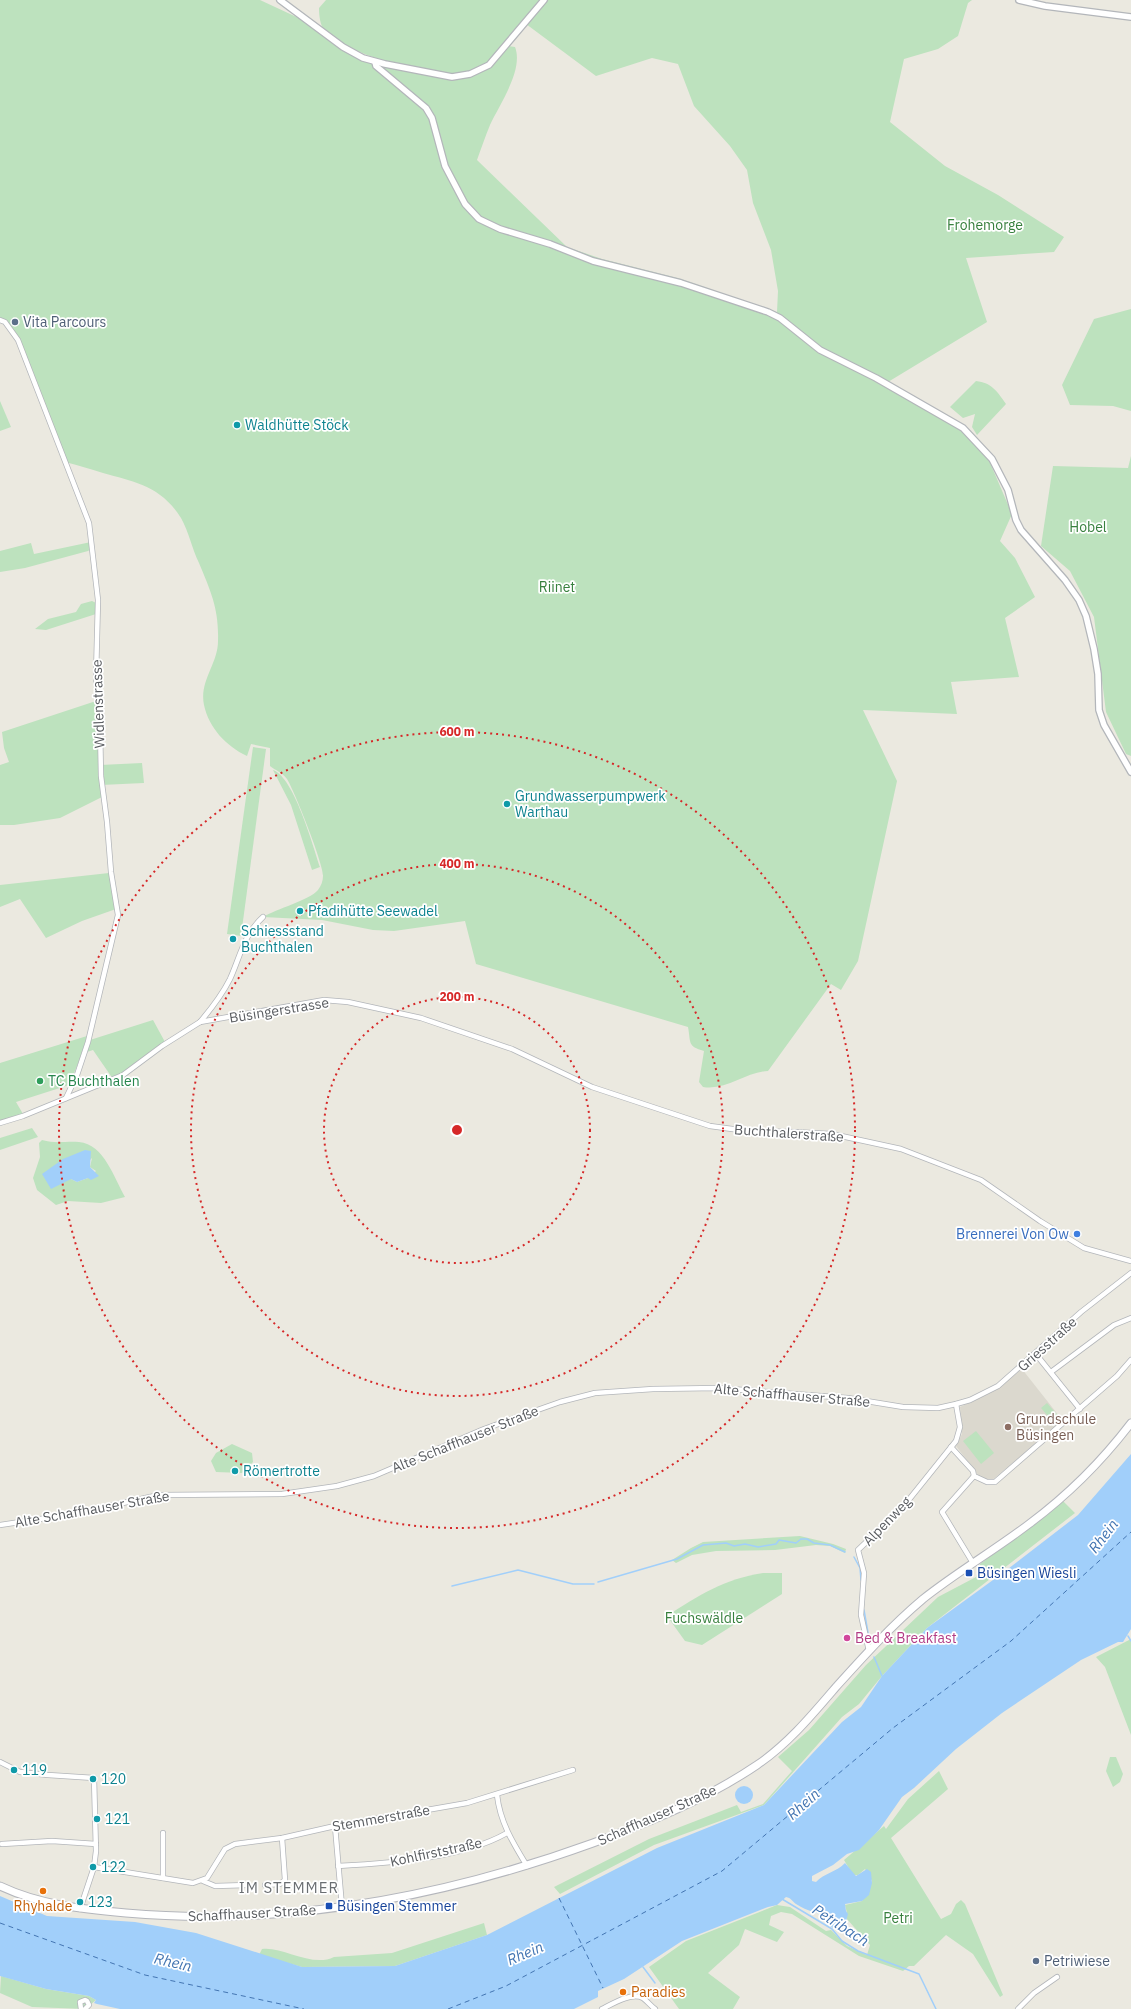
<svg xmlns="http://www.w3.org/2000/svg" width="1131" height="2009" font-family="'IBM Plex Sans',sans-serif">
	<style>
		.education { fill: #dbd8ce }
		.green { fill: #bde2be; fill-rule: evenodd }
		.water { fill: #a1cffa }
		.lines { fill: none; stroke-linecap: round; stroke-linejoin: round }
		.stream { stroke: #a1cffa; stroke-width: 1.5 }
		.ferry { stroke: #4375b2; stroke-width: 1; stroke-dasharray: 5 4; stroke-linecap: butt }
		.minor-casing { stroke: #b3b6ba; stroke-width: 6 }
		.tertiary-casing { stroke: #b3b6ba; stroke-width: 8 }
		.secondary-casing { stroke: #b4b6bc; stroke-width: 9 }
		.minor { stroke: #fff; stroke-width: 4.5 }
		.tertiary { stroke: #fff; stroke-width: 5.5 }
		.secondary { stroke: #fff; stroke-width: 7 }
		.ring { fill: none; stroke: #d62828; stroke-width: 2; stroke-dasharray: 2 4 }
		.service-dot { fill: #5c6f8a; stroke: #fff; stroke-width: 1.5 }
		.culture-dot { fill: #0f9aa8; stroke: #fff; stroke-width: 1.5 }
		.leisure-dot { fill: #2e9e5b; stroke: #fff; stroke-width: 1.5 }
		.shop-dot { fill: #3f7fe0; stroke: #fff; stroke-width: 1.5 }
		.education-dot { fill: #8d6e63; stroke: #fff; stroke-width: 1.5 }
		.transit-dot { fill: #1a4fb4; stroke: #fff; stroke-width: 1.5 }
		.hotel-dot { fill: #d1479c; stroke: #fff; stroke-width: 1.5 }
		.food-dot { fill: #e8710a; stroke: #fff; stroke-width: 1.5 }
		.labels { text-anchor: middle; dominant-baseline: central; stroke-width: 3.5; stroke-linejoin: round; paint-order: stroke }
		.park-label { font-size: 14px; fill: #38803e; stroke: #fff }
		.service-label { font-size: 14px; fill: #4e5e75; stroke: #fff; text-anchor: start }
		.culture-label { font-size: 14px; fill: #0d838f; stroke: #fff; text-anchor: start }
		.street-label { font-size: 14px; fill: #595c60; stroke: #fff }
		.leisure-label { font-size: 14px; fill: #27864d; stroke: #fff; text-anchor: start }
		.shop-label { font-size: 14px; fill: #366cbe; stroke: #fff; text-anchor: end }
		.education-label { font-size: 14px; fill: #785e54; stroke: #fff; text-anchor: start }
		.transit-label { font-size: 14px; fill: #164399; stroke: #fff; text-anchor: start }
		.hotel-label { font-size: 14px; fill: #b23c85; stroke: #fff; text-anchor: start }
		.food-label { font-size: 14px; fill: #c56008; stroke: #fff }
		.water-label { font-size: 15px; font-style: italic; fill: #4375b2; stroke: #fff }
		.neighbourhood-label { font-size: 15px; letter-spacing: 1px; fill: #6a6e72; stroke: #fff }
		.centre { fill: #d62828; stroke: #fff; stroke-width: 2 }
		.ring-label { font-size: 12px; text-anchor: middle; font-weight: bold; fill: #d62828; stroke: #fff; stroke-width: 3.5; stroke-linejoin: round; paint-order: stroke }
	</style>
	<rect width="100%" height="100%" fill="#ebe9e0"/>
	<polygon class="education" points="1022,1369 1063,1421 991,1481 979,1476 956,1446 962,1434 960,1407 998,1388"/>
	<g class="green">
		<path d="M0,0H260L303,20L367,62L446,79L463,78L482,71L497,60L508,46L515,47C524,70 499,105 490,125C485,137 481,149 477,160L567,247L602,259L681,279L777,312L778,291L771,250L753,203L747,170L730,146L694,106L678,64L652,58L596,76L526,24L547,0H972L968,3L958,36L938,49L904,59L890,122L945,166L998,195L1064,237L1054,252L966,258L987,322L883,385L963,428L988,458L1012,514L1000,541L1015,558L1035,597L1005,618L1019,677L951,682L957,714L863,710L897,781L858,961L841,990L831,984L768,1071C746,1072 726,1091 703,1087L699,1082L704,1051C687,1046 691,1043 688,1027L476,964L465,921L394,931L373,930L322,920L263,917C276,909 310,900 318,890C321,886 323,881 323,876C324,865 294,790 287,779C283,773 275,770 270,766V748L251,744L247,756C226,746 209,728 204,705C199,681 218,664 218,641C219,609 211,592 199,563C192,549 189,532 181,518C161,486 135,482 103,473C90,469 78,465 65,462L24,355L5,322L0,320Z"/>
		<path d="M326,0H541C524,20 499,57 477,69C447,84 349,56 325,31C320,26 319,15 319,8Z"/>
		<polygon points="1131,309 1131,411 1113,406 1070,405 1062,385 1094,319"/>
		<path d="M976,381C992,383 997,391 1006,404L977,435L972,427L975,414L963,418L950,407Z"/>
		<polygon points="0,401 11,427 0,431"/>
		<polygon points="1131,456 1131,756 1126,754 1106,712 1094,617 1070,571 1041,546 1053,466 1128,468"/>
		<polygon points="91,542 91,549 88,551 25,568 0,572 0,551 31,543 34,554"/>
		<polygon points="92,601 96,603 96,614 46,630 35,629 48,619 76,612 81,604"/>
		<path d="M96,701C100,733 96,765 102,797L60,818L14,825H0V765L9,762L4,748L2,732Z"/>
		<polygon points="253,747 266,749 241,936 227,934"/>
		<polygon points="142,763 144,783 101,785 100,765"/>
		<path d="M273,770C294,777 313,846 320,867L312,870L291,805Z"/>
		<polygon points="109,873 116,909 82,921 46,938 20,899 0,907 0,885"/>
		<polygon points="153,1020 165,1042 122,1074 113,1079 93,1050 87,1052 90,1040"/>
		<polygon points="87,1036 82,1054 69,1085 16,1102 23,1114 0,1122 0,1063"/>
		<polygon points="32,1128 38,1137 0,1150 0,1138"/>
		<path d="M42,1140C56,1144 65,1141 79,1142C104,1144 114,1178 125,1197L101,1203L68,1201L56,1205L37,1190L33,1178L40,1157L39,1143ZM92,1158L90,1167L96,1171L88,1178L77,1182L71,1179Z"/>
		<polygon points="1047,1403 1060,1418 1054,1423 1041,1408"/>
		<polygon points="976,1431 994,1453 981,1464 963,1441"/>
		<polygon points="232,1444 252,1453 253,1462 242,1473 216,1472 211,1461 216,1453"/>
		<polygon points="1063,1501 1075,1513 927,1628 882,1676 859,1704 842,1717 764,1805 654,1845 560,1894 554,1887 649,1839 737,1805 741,1812 763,1804 792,1771 778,1757 809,1730 866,1665 938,1597 976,1577 980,1564"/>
		<polygon points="800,1536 833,1544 846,1549 845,1553 830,1546 816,1545 775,1550 716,1551 692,1555 676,1563 672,1560 691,1548 703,1542"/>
		<path d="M763,1573H782V1594L702,1645L685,1641L667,1616C699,1595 724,1579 763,1573Z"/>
		<polygon points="1131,1639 1131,1735 1105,1667 1096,1657"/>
		<polygon points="1110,1757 1116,1757 1123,1774 1120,1782 1113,1787 1106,1771"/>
		<polygon points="939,1771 948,1789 891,1838 941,1919 951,1914 956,1904 961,1900 965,1904 1003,1995 1000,1997 973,1954 946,1935 914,1966 909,1966 903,1971 859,1956 792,1914 781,1912 771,1916 769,1925 784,1932 777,1942 745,1929 739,1945 708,1973 740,1997 733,2009 679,2009 649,1967 686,1941 777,1905 790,1907 826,1931 831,1930 847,1946 867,1955 870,1945 846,1918 847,1913 845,1905 862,1901 872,1881 865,1869 858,1875 853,1875 844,1860 884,1826 886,1829 908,1799"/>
		<path d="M484,1923L487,1935L395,1966L302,1967L259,1955L262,1949C282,1946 312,1968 334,1957L392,1953Z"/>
		<polygon points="1,1976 46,1989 89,1996 96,2000 85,2009 32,2007 0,1993"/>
	</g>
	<g class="water">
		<polygon points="85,1150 91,1151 90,1167 99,1176 91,1180 88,1178 77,1182 71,1179 51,1189 42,1174 63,1159"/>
		<path d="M1131,1454V1629L1123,1642H1118L1081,1660L1002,1713L956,1749L914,1788L902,1797L879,1830L859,1850L847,1854L833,1865L812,1876V1881L816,1882C824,1873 837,1872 845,1863L856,1876L867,1869L871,1872L872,1883L869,1895L862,1901L845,1904L846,1911L848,1914L846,1921L833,1928L830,1926L835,1923L833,1916C820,1915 807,1911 796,1904C792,1901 791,1898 786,1897L777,1905L768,1907L682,1941L624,1979L598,1991V1997L574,2009H120L97,2004L94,2003L96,2000L89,1996L46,1989L0,1976V1896L47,1916L135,1922L196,1933L302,1967L395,1966L487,1935L657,1848L764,1805L842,1722L861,1707L882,1676L927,1628L1004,1572L1078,1515Z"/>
		<circle cx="744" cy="1795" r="9"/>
	</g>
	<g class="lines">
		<g class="stream">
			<polyline points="854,1557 860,1568 861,1580"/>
			<polyline points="598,1582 677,1559 703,1545 726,1543 734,1546 745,1544 758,1547 776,1544 779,1540 796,1543 801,1539 807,1539 814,1543 830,1545 845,1552"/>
			<polyline points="452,1586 518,1570 573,1584 594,1584"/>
			<polyline points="864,1610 870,1644"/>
			<polyline points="1128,1636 1131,1641"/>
			<polyline points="874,1657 882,1676"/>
			<polyline points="782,1899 832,1929 842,1941 858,1951 919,1974 936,2009"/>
			<polyline points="643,1967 655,1983"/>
		</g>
		<g class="ferry">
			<polyline points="559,1898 603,1988"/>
			<polyline points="0,1923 145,1975 304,2009"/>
			<polyline points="448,2009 506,1986 722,1871 893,1728 1011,1641 1131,1532"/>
		</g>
		<g class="minor-casing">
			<g id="minor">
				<polyline points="0,320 5,322 18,340 89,523 98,600 96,676 100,726 101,776 107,822 111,872 118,915 88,1042 77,1075 66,1098"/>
				<path d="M200,1022C211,1009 222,995 230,979C240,957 244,934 263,917"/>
				<polyline points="0,1123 23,1116 123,1075 162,1046 200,1022 324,1000 348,1002 421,1018 512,1049 592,1087 710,1126 747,1131 794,1132 832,1134 901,1149 981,1180 1040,1221 1084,1248 1131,1261"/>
				<polyline points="1035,1353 1080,1409"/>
				<polyline points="1051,1372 1114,1325 1131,1318"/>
				<polyline points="951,1447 973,1471 974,1476 987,1482 995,1482 1117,1376 1131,1360"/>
				<polyline points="0,1525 73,1514 159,1495 282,1494 337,1486 374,1476 484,1429 560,1402 595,1393 653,1389 718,1388 848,1398 903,1407 938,1408 956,1404 970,1400 998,1386 1081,1312 1131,1273"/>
				<polyline points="973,1563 942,1512 974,1476"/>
				<polyline points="869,1651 861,1615 864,1573 858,1550 903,1507 956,1441 960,1427 956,1404"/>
				<polyline points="0,1762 20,1772 48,1775 94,1778 96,1851 94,1867 80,1909"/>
				<path d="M497,1795C500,1822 513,1843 527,1866"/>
				<polyline points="335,1826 342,1907"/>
				<polyline points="163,1833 163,1878"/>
				<polyline points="2,1844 52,1841 96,1844"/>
				<path d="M338,1866C391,1863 461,1859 507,1833"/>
				<polyline points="94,1867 193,1883 207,1878 225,1849 235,1844 282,1838 335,1826 467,1803 573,1770"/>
				<polyline points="203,1881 215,1886 248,1885"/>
				<polyline points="265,1885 280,1884 285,1880 282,1838"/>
				<polyline points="81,2009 80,2002 85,2000 87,2001 89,2005 85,2009"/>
				<path d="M602,2009C612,2004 631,1992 643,1998C647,2001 651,2006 655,2009"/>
				<polyline points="1018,2009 1034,1993 1057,1977"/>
			</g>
		</g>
		<g class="tertiary-casing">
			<g id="tertiary">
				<polyline points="280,0 343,47 363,58 385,64 452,77 470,74 489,65 544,0"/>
				<polyline points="1019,0 1045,6 1131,17"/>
				<polyline points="375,62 376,66 426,108 432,118 445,166 465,204 479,219 500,229 550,244 593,261 681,283 768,312 780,318 820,350 876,378 963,428 992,459 1008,490 1016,520 1021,530 1065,580 1079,600 1086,616 1094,649 1098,674 1099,710 1104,725 1131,772"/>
			</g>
		</g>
		<g class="secondary-casing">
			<path id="secondary" d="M0,1886C40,1905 82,1909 126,1913C285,1927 444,1897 593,1843C650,1822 707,1799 757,1765C788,1744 812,1715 836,1687C864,1656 891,1626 923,1599C957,1572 995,1550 1029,1524C1068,1495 1102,1461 1131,1423"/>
		</g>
		<use href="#minor" class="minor"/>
		<use href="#tertiary" class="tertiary"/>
		<use href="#secondary" class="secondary"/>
	</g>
	<g class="ring">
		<circle cx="457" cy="1130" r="133"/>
		<circle cx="457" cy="1130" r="266"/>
		<circle cx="457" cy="1130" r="398"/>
	</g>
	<g class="service-dot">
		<circle cx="15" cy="322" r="4"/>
		<circle cx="1036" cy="1961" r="4"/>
	</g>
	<g class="culture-dot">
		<circle cx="237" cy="425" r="4"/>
		<circle cx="507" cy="804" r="4"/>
		<circle cx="300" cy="911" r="4"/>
		<circle cx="233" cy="939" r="4"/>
		<circle cx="235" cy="1471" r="4"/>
		<circle cx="14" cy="1770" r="4"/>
		<circle cx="93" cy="1779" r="4"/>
		<circle cx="97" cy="1819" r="4"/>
		<circle cx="93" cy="1867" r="4"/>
		<circle cx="80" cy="1902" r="4"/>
	</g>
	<circle class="leisure-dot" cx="40" cy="1081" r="4"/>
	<circle class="shop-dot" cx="1077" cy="1234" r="4"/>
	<circle class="education-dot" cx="1008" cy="1427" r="4"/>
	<g class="transit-dot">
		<rect x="965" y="1569" width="8" height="8" rx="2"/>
		<rect x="325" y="1902" width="8" height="8" rx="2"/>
	</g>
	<circle class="hotel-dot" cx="847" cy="1638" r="4"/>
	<g class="food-dot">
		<circle cx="43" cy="1891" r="4"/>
		<circle cx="623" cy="1992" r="4"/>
	</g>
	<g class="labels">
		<g class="park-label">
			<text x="985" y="225">Frohemorge</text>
			<text x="1088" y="527">Hobel</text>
			<text x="557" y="587">Riinet</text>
			<text x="704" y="1618">Fuchswäldle</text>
			<text x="898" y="1918">Petri</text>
		</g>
		<g class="service-label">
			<text x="23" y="322">Vita Parcours</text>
			<text x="1044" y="1961">Petriwiese</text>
		</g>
		<g class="culture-label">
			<text x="245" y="425">Waldhütte Stöck</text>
			<text x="515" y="796">Grundwasserpumpwerk<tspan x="515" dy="16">Warthau</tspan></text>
			<text x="308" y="911">Pfadihütte Seewadel</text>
			<text x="241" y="931">Schiessstand<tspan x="241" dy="16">Buchthalen</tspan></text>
			<text x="243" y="1471">Römertrotte</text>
			<text x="22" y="1770">119</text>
			<text x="101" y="1779">120</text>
			<text x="105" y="1819">121</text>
			<text x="101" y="1867">122</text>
			<text x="88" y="1902">123</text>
		</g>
		<g class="street-label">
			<text transform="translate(98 704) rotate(-92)">Widlenstrasse</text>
			<text transform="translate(279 1010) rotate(-9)">Büsingerstrasse</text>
			<text transform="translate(789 1133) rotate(4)">Buchthalerstraße</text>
			<text transform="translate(1047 1344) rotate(-42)">Griesstraße</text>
			<text transform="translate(792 1395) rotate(5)">Alte Schaffhauser Straße</text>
			<text transform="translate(465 1439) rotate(-22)">Alte Schaffhauser Straße</text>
			<text transform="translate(92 1509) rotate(-10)">Alte Schaffhauser Straße</text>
			<text transform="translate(887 1521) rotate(-46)">Alpenweg</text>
			<text transform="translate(657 1815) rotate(-24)">Schaffhauser Straße</text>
			<text transform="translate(381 1818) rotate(-10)">Stemmerstraße</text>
			<text transform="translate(436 1852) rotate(-12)">Kohlfirststraße</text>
			<text transform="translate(252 1913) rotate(-3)">Schaffhauser Straße</text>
		</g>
		<g class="leisure-label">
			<text x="48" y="1081">TC Buchthalen</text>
		</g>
		<g class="shop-label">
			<text x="1069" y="1234">Brennerei Von Ow</text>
		</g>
		<g class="education-label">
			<text x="1016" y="1419">Grundschule<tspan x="1016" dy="16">Büsingen</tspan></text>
		</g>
		<g class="transit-label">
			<text x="977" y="1573">Büsingen Wiesli</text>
			<text x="337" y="1906">Büsingen Stemmer</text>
		</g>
		<g class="hotel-label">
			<text x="855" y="1638">Bed &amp; Breakfast</text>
		</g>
		<g class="food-label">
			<text x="43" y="1906">Rhyhalde</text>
			<text x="631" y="1992" text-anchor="start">Paradies</text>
		</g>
		<g class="water-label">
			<text transform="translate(1103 1536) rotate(-52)">Rhein</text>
			<text transform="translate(803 1804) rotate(-42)">Rhein</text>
			<text transform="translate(841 1925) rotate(33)">Petribach</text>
			<text transform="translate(525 1953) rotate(-23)">Rhein</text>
			<text transform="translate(173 1962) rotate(13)">Rhein</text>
		</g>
		<g class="neighbourhood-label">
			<text x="289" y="1887">IM STEMMER</text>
		</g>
	</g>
	<circle cx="457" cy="1130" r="6" class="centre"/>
	<g class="ring-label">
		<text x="457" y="736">600 m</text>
		<text x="457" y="868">400 m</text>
		<text x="457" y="1001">200 m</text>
	</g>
</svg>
